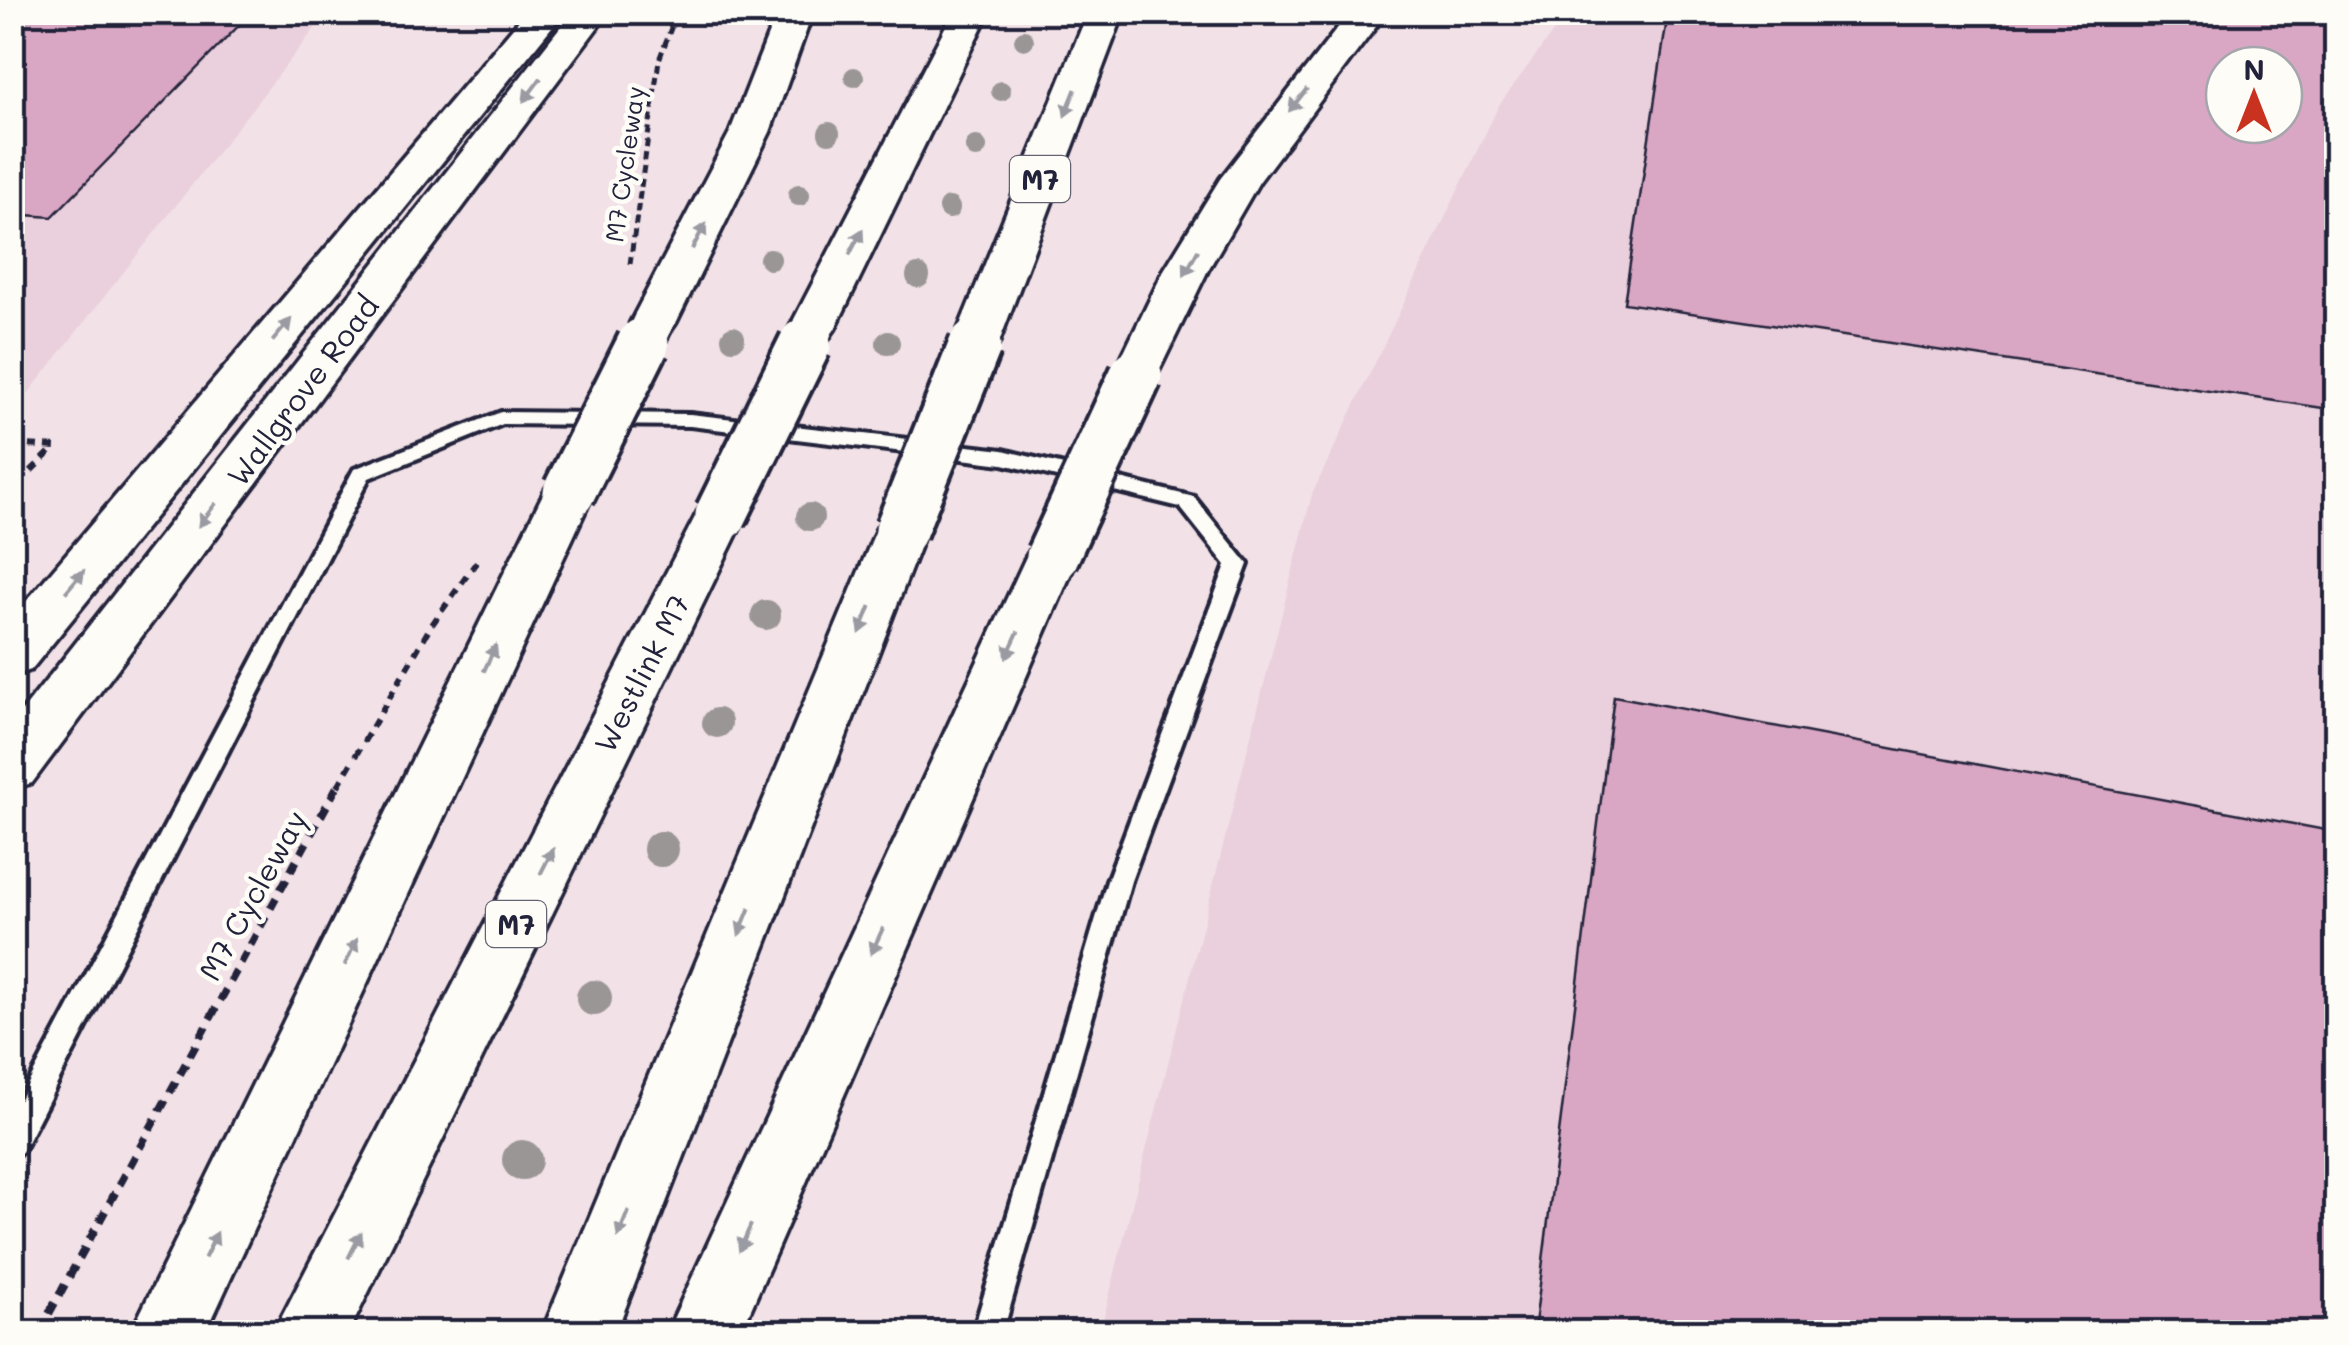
<svg xmlns="http://www.w3.org/2000/svg" width="2349" height="1345" font-family="Mali,sans-serif">
	<style>
		.built { fill: #ead0dc; fill-rule: evenodd }
		.building { fill: #d9a7c3; stroke: #22223b; stroke-width: 2.5; fill-rule: evenodd }
		.lines { fill: none; stroke-linecap: round; stroke-linejoin: round }
		.service-casing { stroke: #22223b; stroke-width: 8 }
		.secondary-casing { stroke: #22223b; stroke-width: 7 }
		.motorway-casing { stroke: #22223b; stroke-width: 7 }
		.path-far2 { stroke: #22223b; stroke-width: 5; stroke-dasharray: 8 5; stroke-linecap: butt }
		.path-far1 { stroke: #22223b; stroke-width: 6; stroke-dasharray: 9 8; stroke-linecap: butt }
		.path { stroke: #22223b; stroke-width: 8; stroke-dasharray: 12 9; stroke-linecap: butt }
		.service { fill: #fdfcf7; fill-rule: evenodd }
		.secondary { fill: #fdfcf7; fill-rule: evenodd }
		.motorway { fill: #fdfcf7; fill-rule: evenodd }
		.motorway-bridge-far1-casing { stroke: #22223b; stroke-width: 45; stroke-linecap: butt }
		.motorway-bridge-casing { stroke: #22223b; stroke-width: 59; stroke-linecap: butt }
		.motorway-bridge-far1 { stroke: #fdfcf7; stroke-width: 40 }
		.motorway-bridge { stroke: #fdfcf7; stroke-width: 51 }
		.tree { fill: #9b9696 }
		.oneway { fill: #9a9aa2 }
		.labels { text-anchor: middle; dominant-baseline: central; stroke-width: 9; stroke-linejoin: round; paint-order: stroke }
		.far-street-label { font-size: 25px; fill: #22223b; stroke: #fdfcf7 }
		.shield { fill: #fdfcf7; stroke: #646373; stroke-width: 2.5 }
		.shield-label { font-size: 28px; font-weight: bold; fill: #22223b }
		.street-label { font-size: 30px; fill: #22223b; stroke: #fdfcf7 }
	</style>
	<rect width="100%" height="100%" fill="#f2e2e7"/>
	<filter id="ink" filterUnits="userSpaceOnUse"><feTurbulence type="fractalNoise" baseFrequency=".01" numOctaves="2"/><feDisplacementMap in="SourceGraphic" scale="20" xChannelSelector="R" yChannelSelector="G"/><feConvolveMatrix kernelMatrix="1 2 1 2 8 2 1 2 1" color-interpolation-filters="sRGB"/></filter>
	<g filter="url(#ink)">
		<g class="built">
			<polygon points="13,13 327,13 13,413"/>
			<path d="M1567,13H2336V1332H1100L1312,494L1499,105ZM2224,65H2284V125H2224Z"/>
		</g>
		<g class="building">
			<polygon points="12,12 252,12 52,217 12,214"/>
			<path d="M1675,12H2336V410L1624,303L1667,19ZM2224,65H2284V125H2224Z"/>
			<polygon points="1614,696 2336,832 2336,1332 1534,1332"/>
		</g>
		<g class="lines">
			<g class="service-casing">
				<polygon id="service" points="501,412 690,414 1003,450 1194,497 1248,564 1131,881 1003,1332 973,1332 1107,881 1226,565 1180,507 1003,464 690,426 503,424 369,478 22,1152 12,1156 12,1114 354,469"/>
			</g>
			<g class="secondary-casing">
				<g id="secondary">
					<polygon points="526,12 564,12 31,670 12,676 12,618"/>
					<polygon points="572,12 609,12 32,783 12,789 12,724"/>
				</g>
			</g>
			<g class="motorway-casing">
				<g id="motorway">
					<polygon points="777,12 813,12 770,132 676,323 669,333 653,337 637,333 630,323 730,132"/>
					<polygon points="953,12 989,12 835,329 828,339 812,343 796,339 789,329"/>
					<polygon points="1088,12 1124,12 998,345 991,355 975,359 959,355 952,345"/>
					<polygon points="1350,12 1387,12 1259,182 1208,270 1152,385 1136,390 1120,385 1113,375 1164,270 1220,179"/>
					<polygon points="569,475 587,480 594,492 206,1332 131,1332 544,492 551,480"/>
					<polygon points="721,498 739,503 746,515 349,1332 274,1332 696,515 703,503"/>
					<polygon points="901,512 919,518 926,530 616,1332 542,1332 876,530 883,518"/>
					<polygon points="1052,539 1070,544 1078,557 741,1332 667,1332 1026,557 1034,544"/>
				</g>
			</g>
			<polyline class="path-far2" points="630,264 659,60 677,12"/>
			<g class="path-far1">
				<polyline points="12,444 55,447 12,490"/>
				<polyline points="338,786 431,626 478,560"/>
			</g>
			<polyline class="path" points="39,1332 339,783"/>
			<use href="#service" class="service"/>
			<use href="#secondary" class="secondary"/>
			<use href="#motorway" class="motorway"/>
			<g class="motorway-bridge-far1-casing">
				<g id="motorway-bridge-far1">
					<polyline points="642,346 653,323"/>
					<polyline points="804,346 812,329"/>
				</g>
			</g>
			<g class="motorway-bridge-casing">
				<g id="motorway-bridge">
					<polyline points="569,492 643,344"/>
					<polyline points="721,515 805,344"/>
					<polyline points="901,530 975,345"/>
					<polyline points="1052,557 1136,375"/>
				</g>
			</g>
			<use href="#motorway-bridge-far1" class="motorway-bridge-far1"/>
			<use href="#motorway-bridge" class="motorway-bridge"/>
		</g>
		<g class="tree">
			<circle cx="1024" cy="40" r="10"/>
			<circle cx="854" cy="77" r="10"/>
			<circle cx="1001" cy="91" r="10"/>
			<circle cx="829" cy="133" r="11"/>
			<circle cx="976" cy="147" r="11"/>
			<circle cx="799" cy="195" r="11"/>
			<circle cx="949" cy="208" r="11"/>
			<circle cx="770" cy="259" r="11"/>
			<circle cx="918" cy="276" r="12"/>
			<circle cx="733" cy="338" r="12"/>
			<circle cx="888" cy="343" r="12"/>
			<circle cx="810" cy="517" r="14"/>
			<circle cx="766" cy="615" r="15"/>
			<circle cx="717" cy="723" r="15"/>
			<circle cx="661" cy="849" r="18"/>
			<circle cx="594" cy="998" r="18"/>
			<circle cx="522" cy="1160" r="20"/>
		</g>
		<defs><path id="oneway-solid" d="M-6-.8H1V-3.2L6.5 0L1 3.2V.8H-6Z" transform="scale(2.5)"/></defs>
		<g class="oneway">
			<use href="#oneway-solid" transform="translate(532 90) rotate(127)"/>
			<use href="#oneway-solid" transform="translate(1298 100) rotate(128)"/>
			<use href="#oneway-solid" transform="translate(1070 103) rotate(112)"/>
			<use href="#oneway-solid" transform="translate(699 236) rotate(-62)"/>
			<use href="#oneway-solid" transform="translate(856 242) rotate(-63)"/>
			<use href="#oneway-solid" transform="translate(1191 263) rotate(119)"/>
			<use href="#oneway-solid" transform="translate(282 330) rotate(-50)"/>
			<use href="#oneway-solid" transform="translate(207 515) rotate(127)"/>
			<use href="#oneway-solid" transform="translate(75 581) rotate(-50)"/>
			<use href="#oneway-solid" transform="translate(865 620) rotate(112)"/>
			<use href="#oneway-solid" transform="translate(1012 645) rotate(115)"/>
			<use href="#oneway-solid" transform="translate(490 658) rotate(-65)"/>
			<use href="#oneway-solid" transform="translate(547 861) rotate(-63)"/>
			<use href="#oneway-solid" transform="translate(744 922) rotate(112)"/>
			<use href="#oneway-solid" transform="translate(877 941) rotate(115)"/>
			<use href="#oneway-solid" transform="translate(351 952) rotate(-65)"/>
			<use href="#oneway-solid" transform="translate(623 1224) rotate(112)"/>
			<use href="#oneway-solid" transform="translate(745 1238) rotate(114)"/>
			<use href="#oneway-solid" transform="translate(211 1245) rotate(-64)"/>
			<use href="#oneway-solid" transform="translate(355 1245) rotate(-63)"/>
		</g>
	</g>
	<g class="labels">
		<g class="far-street-label">
			<text transform="translate(624 164) rotate(-82)">M7 Cycleway</text>
		</g>
		<g class="shield">
			<rect x="1010" y="156" width="60" height="46" rx="8"/>
			<rect x="486" y="901" width="60" height="46" rx="8"/>
		</g>
		<g class="shield-label">
			<text x="1040" y="179">M7</text>
			<text x="516" y="924">M7</text>
		</g>
		<g class="street-label">
			<text transform="translate(302 390) rotate(-53)">Wallgrove Road</text>
			<text transform="translate(641 673) rotate(-63)">Westlink M7</text>
			<text transform="translate(252 895) rotate(-61)">M7 Cycleway</text>
		</g>
	</g>
	<rect width="2349" height="1345" fill="none" stroke="#fdfcf7" stroke-width="50"/>
	<rect x="25" y="25" width="2299" height="1295" fill="none" stroke="#22223b" stroke-width="4" filter="url(#ink)"/>
	<g transform="translate(2254 95)"><circle r="48" fill="#fdfcf7" stroke="#a5a5ac" stroke-width="2.5"/>
	<path d="M0-8L18 38L0 25L-18 38Z" fill="#c8321e"/>
	<text y="-15" font-size="28" font-weight="bold" text-anchor="middle" fill="#22223b">N</text>
	</g>
</svg>
